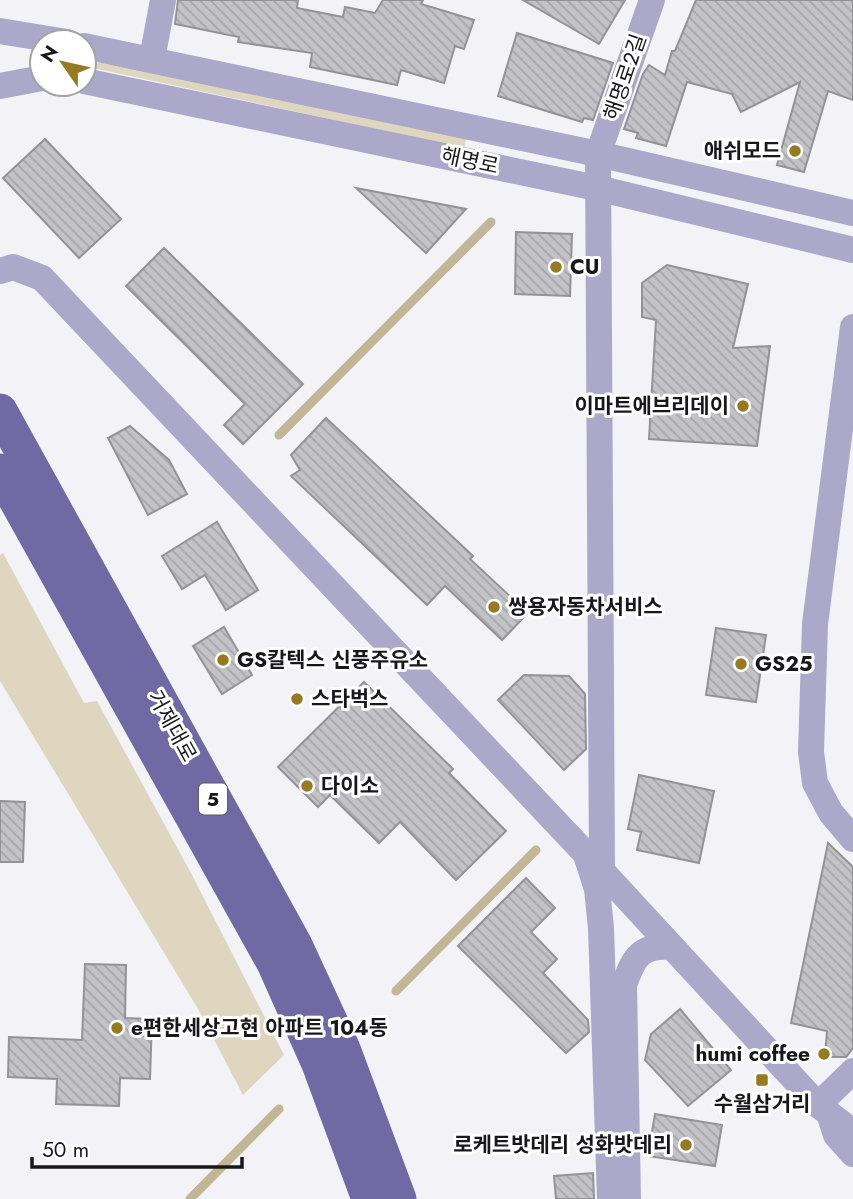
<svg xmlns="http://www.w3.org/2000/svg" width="853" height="1199" font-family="Jost,'Noto Sans KR',sans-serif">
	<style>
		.green { fill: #ded6bf }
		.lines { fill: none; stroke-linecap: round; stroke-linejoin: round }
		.stream { stroke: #c1b695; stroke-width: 9 }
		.building { fill: url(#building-back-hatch); stroke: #929297; stroke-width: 2 }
		.minor { stroke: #aba8ca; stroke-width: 26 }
		.major { stroke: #7069a4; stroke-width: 35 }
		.poi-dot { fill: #967a22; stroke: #fff; stroke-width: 2.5 }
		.labels { text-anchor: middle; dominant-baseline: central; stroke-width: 6; stroke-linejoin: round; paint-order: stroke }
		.shield { fill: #fff; stroke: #5d5d5f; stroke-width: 2 }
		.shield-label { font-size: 19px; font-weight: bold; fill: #18181a }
		.street-label { font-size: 21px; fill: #18181a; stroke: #fff }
		.poi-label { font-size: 21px; font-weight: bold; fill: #18181a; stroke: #fff; text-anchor: start }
	</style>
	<defs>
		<pattern id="building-back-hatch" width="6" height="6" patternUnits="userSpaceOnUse" patternTransform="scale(1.75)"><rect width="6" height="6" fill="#c2c2c7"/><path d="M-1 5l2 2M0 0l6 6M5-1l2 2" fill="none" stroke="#a6a6aa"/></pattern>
	</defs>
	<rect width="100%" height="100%" fill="#f2f2f7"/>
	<g class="green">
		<polygon points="119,59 467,135 464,148 84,66"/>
		<polygon points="3,553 84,703 97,701 191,873 284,1055 243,1095 198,1009 0,681 0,555"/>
	</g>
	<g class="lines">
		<g class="stream">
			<polyline points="279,435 491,222"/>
			<polyline points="396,991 536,850"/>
			<polyline points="190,1199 279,1109"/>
		</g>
	</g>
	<g class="building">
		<polygon points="178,0 298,0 297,8 343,17 345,7 375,13 383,0 423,0 421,4 474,20 464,49 455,46 444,83 401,70 397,85 310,67 312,53 238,42 239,37 175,24"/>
		<polygon points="523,0 625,0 599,44"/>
		<polygon points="696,0 853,0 853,100 828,91 804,172 777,165 800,82 741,112 732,94 687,82 666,146 636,138 638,133 624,129 643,74 649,65 665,75 672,51 675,51"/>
		<polygon points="517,33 613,63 593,120 584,118 582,122 498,96"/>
		<polygon points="45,139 121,219 79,258 3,178"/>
		<polygon points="356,188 466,209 426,253"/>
		<polygon points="516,232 572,234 570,296 515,294"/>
		<polygon points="164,248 303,384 243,444 224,425 245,404 126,286"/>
		<polygon points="667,265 748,284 733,348 770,346 757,446 649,439 656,320 642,317 642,283"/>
		<polygon points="326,418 473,556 470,559 528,613 502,640 445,586 427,605 291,476 300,470 291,455"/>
		<polygon points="130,426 169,460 187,494 148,515 108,438"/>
		<polygon points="217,522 258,590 226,610 205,575 182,589 162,556"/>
		<polygon points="224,627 252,675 222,694 193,646"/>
		<polygon points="716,628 766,635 756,702 706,695"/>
		<polygon points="524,675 569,676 585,694 586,749 564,770 498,700"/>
		<polygon points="364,682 453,769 449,773 506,831 456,880 400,822 379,843 330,795 318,807 278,767"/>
		<polygon points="639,775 714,791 699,863 637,850 641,832 628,829"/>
		<polygon points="0,801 25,802 23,862 0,862"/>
		<polygon points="828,843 853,867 853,1048 846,1057 825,1057 827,1031 791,1023"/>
		<polygon points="526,878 555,908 531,932 557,959 543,973 588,1020 589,1032 566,1053 458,946"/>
		<polygon points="85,964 126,965 125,1018 152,1019 150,1079 120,1078 119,1106 56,1104 57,1079 8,1077 9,1037 82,1040"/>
		<polygon points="680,1009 731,1070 688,1106 645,1060 651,1034"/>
		<polygon points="655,1114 722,1125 715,1166 648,1156"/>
		<polygon points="593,1173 594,1199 556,1199 554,1176"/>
	</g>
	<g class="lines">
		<g class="minor">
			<polyline points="0,31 67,42"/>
			<polyline points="84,46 598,154 853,213"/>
			<polyline points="152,59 163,0"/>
			<polyline points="84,81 597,188 853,250"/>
			<polyline points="0,86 42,78"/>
			<polyline points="0,271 13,267 42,278 602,871 818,1105 853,1132"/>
			<polyline points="853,327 815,624 811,752 815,783 831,813 853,839"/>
			<polyline points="587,858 597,889 601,928 610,1199"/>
			<polyline points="602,871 598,154 652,0"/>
			<polyline points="818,1105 853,1071"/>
			<polyline points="831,1119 836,1135 853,1154"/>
			<path d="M628,1199L624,985C634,957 640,945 672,947"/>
		</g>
		<g class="major">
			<polyline points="0,411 295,945 343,1049 399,1199"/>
			<polyline points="0,471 274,963 319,1064 369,1199"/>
		</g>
	</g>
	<g class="poi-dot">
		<circle cx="795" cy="151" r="7"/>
		<circle cx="556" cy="267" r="7"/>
		<circle cx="743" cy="406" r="7"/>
		<circle cx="494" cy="607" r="7"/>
		<circle cx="223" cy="660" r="7"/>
		<circle cx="741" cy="664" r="7"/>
		<circle cx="297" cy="699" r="7"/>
		<circle cx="307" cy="786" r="7"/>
		<circle cx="117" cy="1028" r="7"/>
		<circle cx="824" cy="1054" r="7"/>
		<rect x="755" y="1073" width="14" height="14" rx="3.5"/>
		<circle cx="686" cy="1145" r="7"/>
	</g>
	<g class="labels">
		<rect class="shield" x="199" y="783.5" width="28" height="31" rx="5"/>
		<g class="shield-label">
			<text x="213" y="799">5</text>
		</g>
		<g class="street-label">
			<text transform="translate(625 77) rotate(-71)">해명로2길</text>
			<text transform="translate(470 161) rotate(12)">해명로</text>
			<text transform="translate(172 726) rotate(61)">거제대로</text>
		</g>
		<g class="poi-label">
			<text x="781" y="151" text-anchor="end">애쉬모드</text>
			<text x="570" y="267">CU</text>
			<text x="729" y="406" text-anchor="end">이마트에브리데이</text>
			<text x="508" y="607">쌍용자동차서비스</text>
			<text x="237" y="660">GS칼텍스 신풍주유소</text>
			<text x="755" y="664">GS25</text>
			<text x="311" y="699">스타벅스</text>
			<text x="321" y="786">다이소</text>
			<text x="131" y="1028">e편한세상고현 아파트 104동</text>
			<text x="810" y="1054" text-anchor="end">humi coffee</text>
			<text x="762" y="1104" text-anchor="middle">수월삼거리</text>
			<text x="672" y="1145" text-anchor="end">로케트밧데리 성화밧데리</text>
		</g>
	</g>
	<g transform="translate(63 63) rotate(304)"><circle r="33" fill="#ffffff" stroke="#a3a3a3" stroke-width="2"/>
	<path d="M0-5L12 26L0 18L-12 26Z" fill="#967a22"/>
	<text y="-10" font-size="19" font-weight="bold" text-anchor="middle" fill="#18181a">N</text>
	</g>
	<path d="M32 1157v10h210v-10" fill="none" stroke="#18181a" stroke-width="3.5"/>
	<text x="42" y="1157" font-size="21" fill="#18181a" stroke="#ffffff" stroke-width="5" paint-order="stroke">50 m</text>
</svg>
